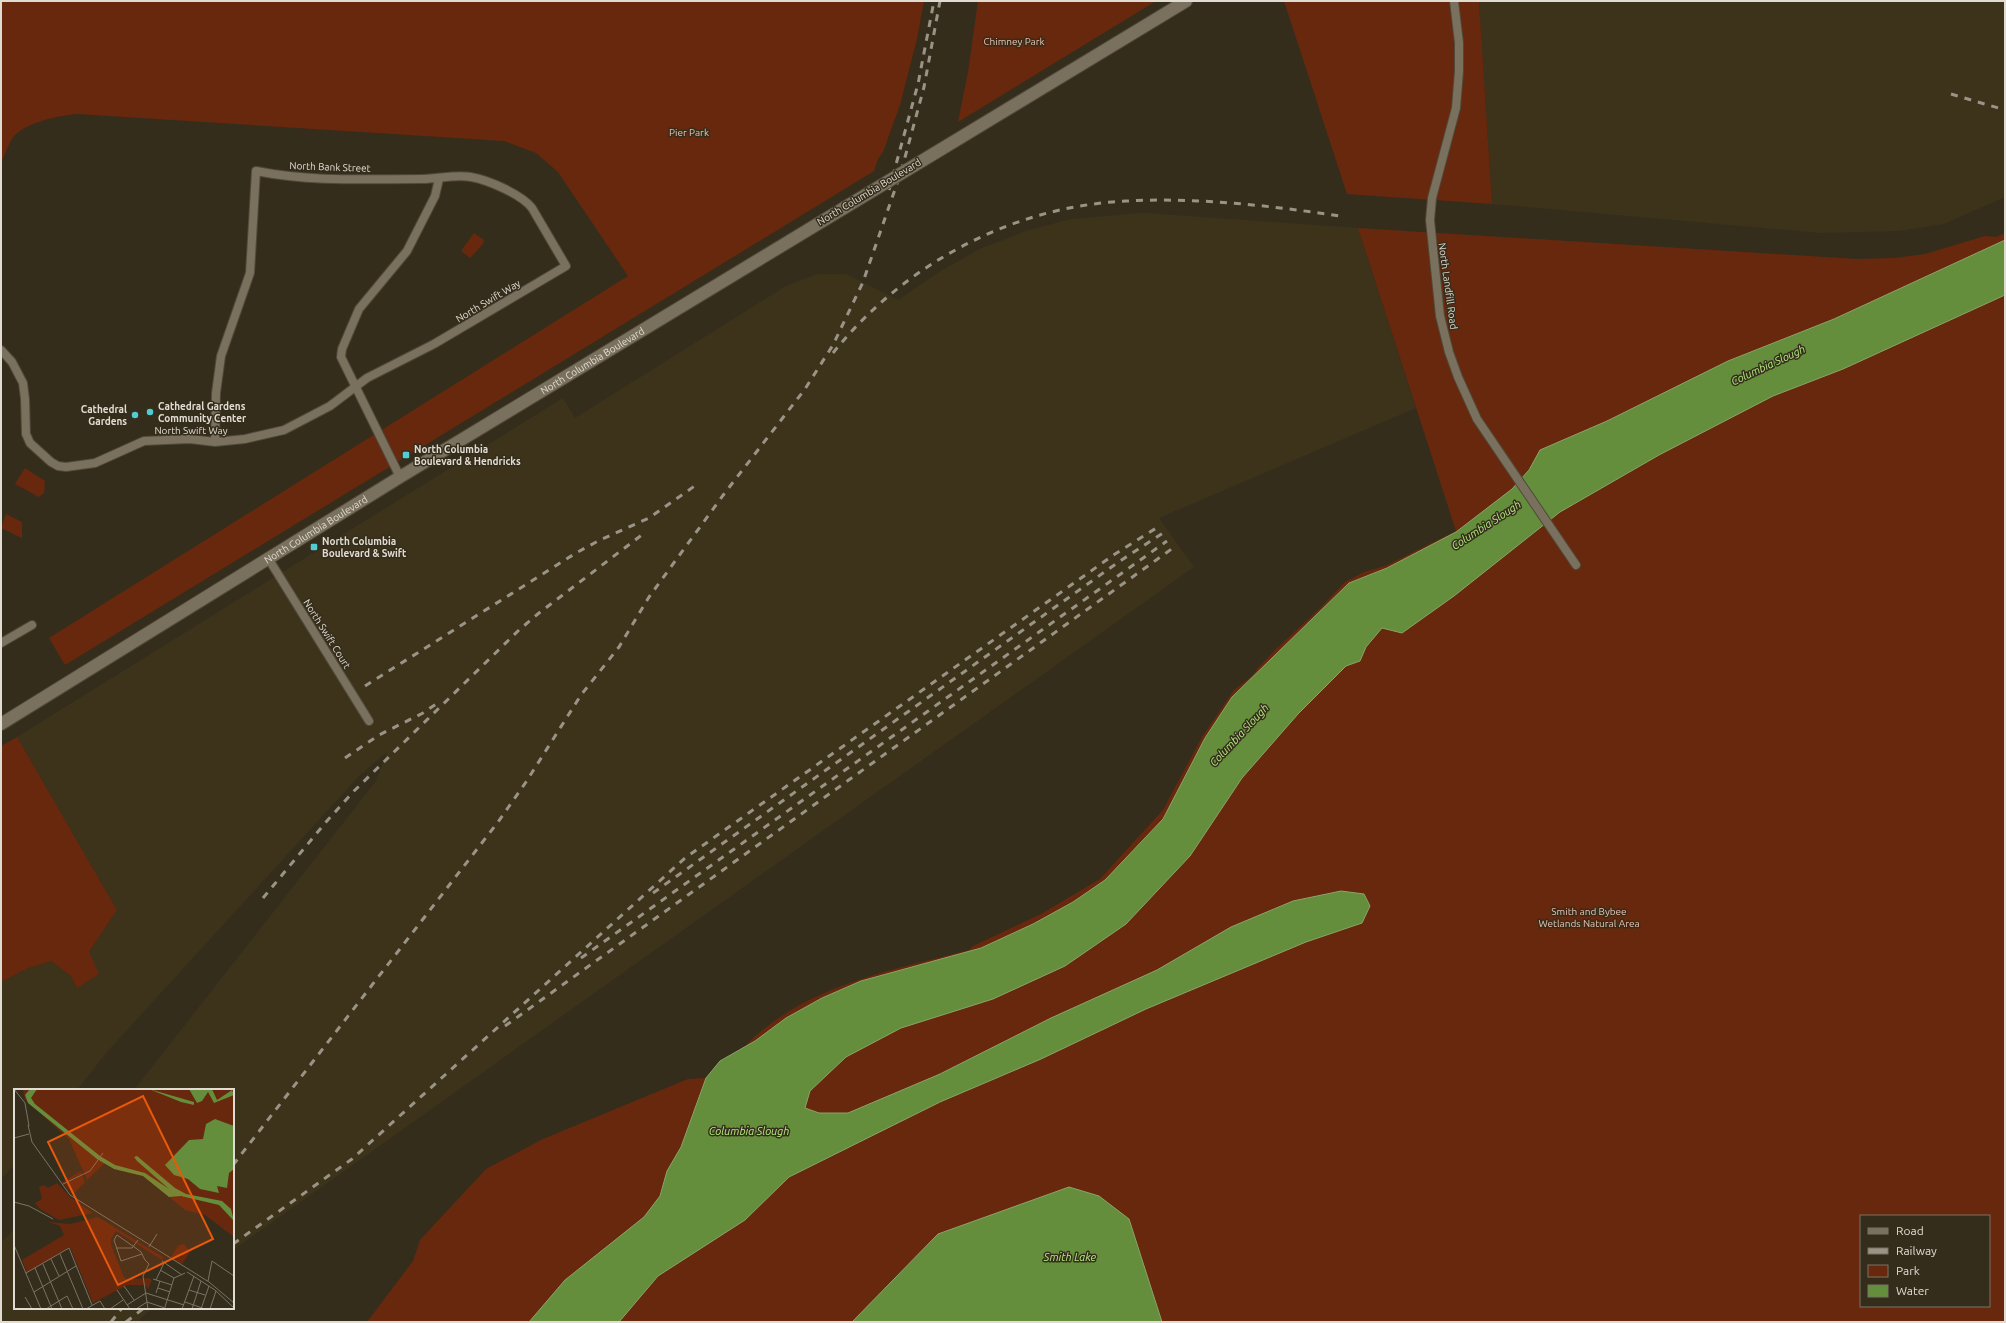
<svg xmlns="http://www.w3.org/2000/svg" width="2006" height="1323" font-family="Ubuntu,sans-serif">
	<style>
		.built { fill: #3d331b }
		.green { fill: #68280d; fill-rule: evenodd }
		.water { fill: #648d3c; stroke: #8aa569 }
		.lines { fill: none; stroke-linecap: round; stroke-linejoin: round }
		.street-casing { stroke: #50493a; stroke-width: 10 }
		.secondary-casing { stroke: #50493a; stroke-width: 14 }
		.street { stroke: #79705d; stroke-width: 8 }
		.secondary { stroke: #79705d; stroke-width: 12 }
		.rail { stroke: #9a9487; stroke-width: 3; stroke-dasharray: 7 7; stroke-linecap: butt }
		.secondary-bridge-casing { stroke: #50493a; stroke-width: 14; stroke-linecap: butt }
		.secondary-bridge { stroke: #79705d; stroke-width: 12 }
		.poi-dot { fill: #51ccd2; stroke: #352d1c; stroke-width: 1.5 }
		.labels { text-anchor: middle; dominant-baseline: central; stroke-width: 3; stroke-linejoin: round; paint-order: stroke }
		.park-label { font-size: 10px; fill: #f0c1af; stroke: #352d1c }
		.street-label { font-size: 10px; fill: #e1dcd2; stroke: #352d1c }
		.poi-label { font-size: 10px; font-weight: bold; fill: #e1dcd2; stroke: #352d1c; text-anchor: start }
		.water-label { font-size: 11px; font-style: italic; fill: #b4ec80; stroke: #352d1c }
		.inset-road { fill: none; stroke: #7a7365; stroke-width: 1 }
		.view { fill: #e8590c; fill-opacity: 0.15; stroke: #e8590c; stroke-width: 2 }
		.inset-edge { fill: none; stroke: #e1dcd2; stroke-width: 2 }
	</style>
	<rect width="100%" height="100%" fill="#352d1c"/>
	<g class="built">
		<polygon points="1479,1 2005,1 2005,197 1944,224 1900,231 1820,233 1492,204"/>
		<polygon points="1144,213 1358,228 1416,408 1159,518 1194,567 233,1250 233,1090 134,1090 376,781 387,752 360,775 107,1052 77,1090 15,1090 15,1164 1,1179 1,982 26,969 51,961 71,976 77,988 89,952 117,910 17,737 563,398 575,418 786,286 818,274 846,274 898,300 939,272 980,249 1026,231 1071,219"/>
		<polygon points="15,1228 15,1308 152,1308 137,1322 1,1322 1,1243"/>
	</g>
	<g class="green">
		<path d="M1,1H924L917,39L900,105L883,152L878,159L874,171L65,665L49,638L628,276L558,172L536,153L504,141L78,114C60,115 28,122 15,135C9,141 5,155 1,163Z"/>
		<polygon points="978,1 1156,1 958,122 968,72"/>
		<polygon points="1284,1 1479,1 1492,204 1347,194"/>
		<path d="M1358,228L1857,259L1895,258L1925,254L1985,236L1996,237L2005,233V1322H367L413,1261L420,1240L486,1169L543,1139L688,1079L706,1078L695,1107C712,1086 728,1063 747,1044C806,985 892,970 969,950L973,946L1041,914L1100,879L1163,810L1202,737L1234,690L1253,675L1257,669L1275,650L1319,609L1345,582L1364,572L1385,566L1456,531ZM1861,1216H1989V1306H1861Z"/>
		<polygon points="474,233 484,240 483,244 470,258 461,251"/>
		<polygon points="25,468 45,481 44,493 39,497 15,484"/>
		<polygon points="6,514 22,522 22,538 1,528"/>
		<polygon points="17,737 117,910 89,952 99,974 77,988 71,976 51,961 26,969 1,982 1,746"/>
	</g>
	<g class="water">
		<polygon points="2005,240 2005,295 1843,369 1773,396 1659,455 1560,512 1454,596 1402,633 1382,628 1366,647 1360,661 1346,666 1298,714 1242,778 1190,856 1126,924 1065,966 993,999 901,1028 846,1057 810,1091 805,1108 819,1113 848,1113 940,1074 1051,1018 1157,970 1231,927 1293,901 1341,891 1364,894 1370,906 1362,923 1306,942 1146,1009 1041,1059 940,1102 789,1177 745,1220 658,1276 619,1322 529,1322 565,1280 644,1217 660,1196 667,1171 681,1147 706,1078 720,1061 755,1041 786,1018 822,998 861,981 981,948 1033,924 1073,902 1105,880 1163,819 1205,738 1232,697 1349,583 1387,568 1456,532 1512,489 1529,470 1540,450 1607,421 1728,361 1834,319"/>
		<polygon points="1069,1187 1099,1196 1129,1219 1162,1322 852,1322 938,1234"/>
	</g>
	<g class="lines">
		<g class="street-casing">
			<g id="street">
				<polyline points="1454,1 1459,43 1459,71 1456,108 1432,198 1430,220 1440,316 1449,352 1458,377 1477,419 1576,565"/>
				<path d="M1,350L12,362L23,383L25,399L26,434L30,443L51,462L58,466L66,467L95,463L144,441L190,439L215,442L245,439L284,430L330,406L367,378L434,344L566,266L532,208C521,194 488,180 471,177C456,174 438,179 423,179C367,179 311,182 256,171L250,273L221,356L216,393L215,442"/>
				<polyline points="400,477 341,357 342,349 359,309 407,251 435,196 439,179"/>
				<polyline points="268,558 369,721"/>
				<polyline points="1,643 32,625"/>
			</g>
		</g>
		<g class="secondary-casing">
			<g id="secondary">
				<polyline points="935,153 1186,1"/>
				<path id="s1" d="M1,724L400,477L844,208"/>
			</g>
		</g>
		<use href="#street" class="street"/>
		<use href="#secondary" class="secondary"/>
		<g class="rail">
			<polyline points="1951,94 2005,110"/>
			<polyline points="889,190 918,84 934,1"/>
			<path d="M833,353C901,268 1003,211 1112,202C1188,196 1265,205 1340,216"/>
			<polyline points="365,686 576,553 598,541 649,518 696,485"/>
			<polyline points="345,758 379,735 423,713 439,702"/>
			<polyline points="653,893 1120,561 1163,533"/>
			<polyline points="263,898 326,822 354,791 519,630 539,613 643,534"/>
			<polyline points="581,958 1167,541"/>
			<polyline points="505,1026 1173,548"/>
			<polyline points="233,1165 498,822 526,782 581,695 619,647 649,597 724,494 805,389 833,345 863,282 901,172 924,87 940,1"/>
			<polyline points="233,1244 352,1159 685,858 1115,554 1158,527"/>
			<polyline points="111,1322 122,1308"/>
			<polyline points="126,1322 144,1308"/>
		</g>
		<g class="secondary-bridge-casing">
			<polyline id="secondary-bridge" points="844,208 935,153"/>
		</g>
		<use href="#secondary-bridge" class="secondary-bridge"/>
	</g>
	<g class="poi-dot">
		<circle cx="150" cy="412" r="4"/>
		<circle cx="135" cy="415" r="4"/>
		<rect x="402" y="451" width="8" height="8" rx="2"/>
		<rect x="310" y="543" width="8" height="8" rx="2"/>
	</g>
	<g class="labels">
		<g class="park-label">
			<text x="1014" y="41">Chimney Park</text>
			<text x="689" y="132">Pier Park</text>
			<text x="1589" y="911">Smith and Bybee<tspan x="1589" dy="12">Wetlands Natural Area</tspan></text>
		</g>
		<g class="street-label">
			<text transform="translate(330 167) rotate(2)">North Bank Street</text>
			<text transform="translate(869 192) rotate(-31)">North Columbia Boulevard</text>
			<text transform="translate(1448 286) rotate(82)">North Landfill Road</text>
			<text transform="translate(488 301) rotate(-31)">North Swift Way</text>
			<text stroke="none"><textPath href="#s1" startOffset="694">North Columbia Boulevard</textPath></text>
			<text x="191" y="430">North Swift Way</text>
			<text stroke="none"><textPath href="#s1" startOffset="370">North Columbia Boulevard</textPath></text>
			<text transform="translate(327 634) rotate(58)">North Swift Court</text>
		</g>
		<g class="poi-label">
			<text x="158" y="406">Cathedral Gardens<tspan x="158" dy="12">Community Center</tspan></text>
			<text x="127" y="409" text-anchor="end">Cathedral<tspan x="127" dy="12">Gardens</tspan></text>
			<text x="414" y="449">North Columbia<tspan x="414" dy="12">Boulevard &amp; Hendricks</tspan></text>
			<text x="322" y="541">North Columbia<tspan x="322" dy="12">Boulevard &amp; Swift</tspan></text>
		</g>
		<g class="water-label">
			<text transform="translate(1768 365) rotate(-25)">Columbia Slough</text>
			<text transform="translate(1486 525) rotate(-33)">Columbia Slough</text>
			<text transform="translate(1239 735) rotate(-47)">Columbia Slough</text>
			<text x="749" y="1131">Columbia Slough</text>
			<text x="1070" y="1257">Smith Lake</text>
		</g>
	</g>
	<g transform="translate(14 1089)">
		<rect width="220" height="220" fill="#352d1c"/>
		<path d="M9,0H220V148L191,126L171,121L129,87L106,82L91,74L73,91L55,50L11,11ZM67,82L71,93L58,106L48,93ZM43,94L56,108L79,124L45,131L26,120L21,114L28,110L25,98L30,96L34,99ZM84,128L149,168L148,171L102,142L97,150V156L110,188L113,190L135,189L138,191L134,200L131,196H113L79,214L56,158L13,184L8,171L50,146L46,137L34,133L56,135ZM170,155L176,163L168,175L156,169L165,156Z" fill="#68280d"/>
		<path d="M16,0H23L17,9L21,15L86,67L101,76L131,84L155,100L123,72L120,68L123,67L161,99L172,105L208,112L217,120L220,132L205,116L167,107L155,108L129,87L100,80L83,70L14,14L11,6ZM135,0L180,13V16L167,13ZM175,0H198L203,11L218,1L220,6L200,14L194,3L188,12L183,14ZM201,30L220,37V80L215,84L213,99L203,97L205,104L186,100L174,90L160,86L151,76L175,51L189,50L192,35Z" fill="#648d3c"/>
		<path class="inset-road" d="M0,0L11,14L15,37M14,36L18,53L56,106L195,193L220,214M0,49L15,45M49,95L76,82L89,64M0,113L15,117L39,130M0,156L27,220M135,158L143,145M102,159H118L124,151M46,165L69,220M128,165L107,172L100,151L103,146L123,160L127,163L131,171L135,175L129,187L134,220M37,170L45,187M148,172L168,186M29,175L48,220M21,179L38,220M146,181L160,189L171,184M173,183L201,201L220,219M12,184L55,159L78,216M139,190L158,196M142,191L150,174M194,192L198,172L220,187M110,197L120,211M144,199L156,203M103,201L116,220M175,201L191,206M20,203L62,177M142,204L146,192M11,208L18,220M171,213L191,220M113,216L132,204L170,216M151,218L160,189M32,220L53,207L59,220M72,220L86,212L91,220M96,220L109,211M122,220L133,213L154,220M168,220L180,187M178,220L187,192M187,220L195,197M196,220L202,202"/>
		<path class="view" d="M129,7L199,150L104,196L34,53Z"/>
		<rect width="220" height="220" class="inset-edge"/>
	</g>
	<rect width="2006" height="1323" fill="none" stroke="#e1dcd2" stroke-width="4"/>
	<rect x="1860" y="1215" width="130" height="92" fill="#352d1c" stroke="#7a7365"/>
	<rect x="1868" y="1228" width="20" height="6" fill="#79705d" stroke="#7a7365"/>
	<text x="1896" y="1235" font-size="12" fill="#e1dcd2">Road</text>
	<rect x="1868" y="1248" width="20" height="6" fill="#9a9487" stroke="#7a7365"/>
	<text x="1896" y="1255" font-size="12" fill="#e1dcd2">Railway</text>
	<rect x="1868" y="1265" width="20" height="12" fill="#68280d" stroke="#7a7365"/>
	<text x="1896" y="1275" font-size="12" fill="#e1dcd2">Park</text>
	<rect x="1868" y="1285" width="20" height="12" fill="#648d3c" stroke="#7a7365"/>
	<text x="1896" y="1295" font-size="12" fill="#e1dcd2">Water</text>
</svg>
